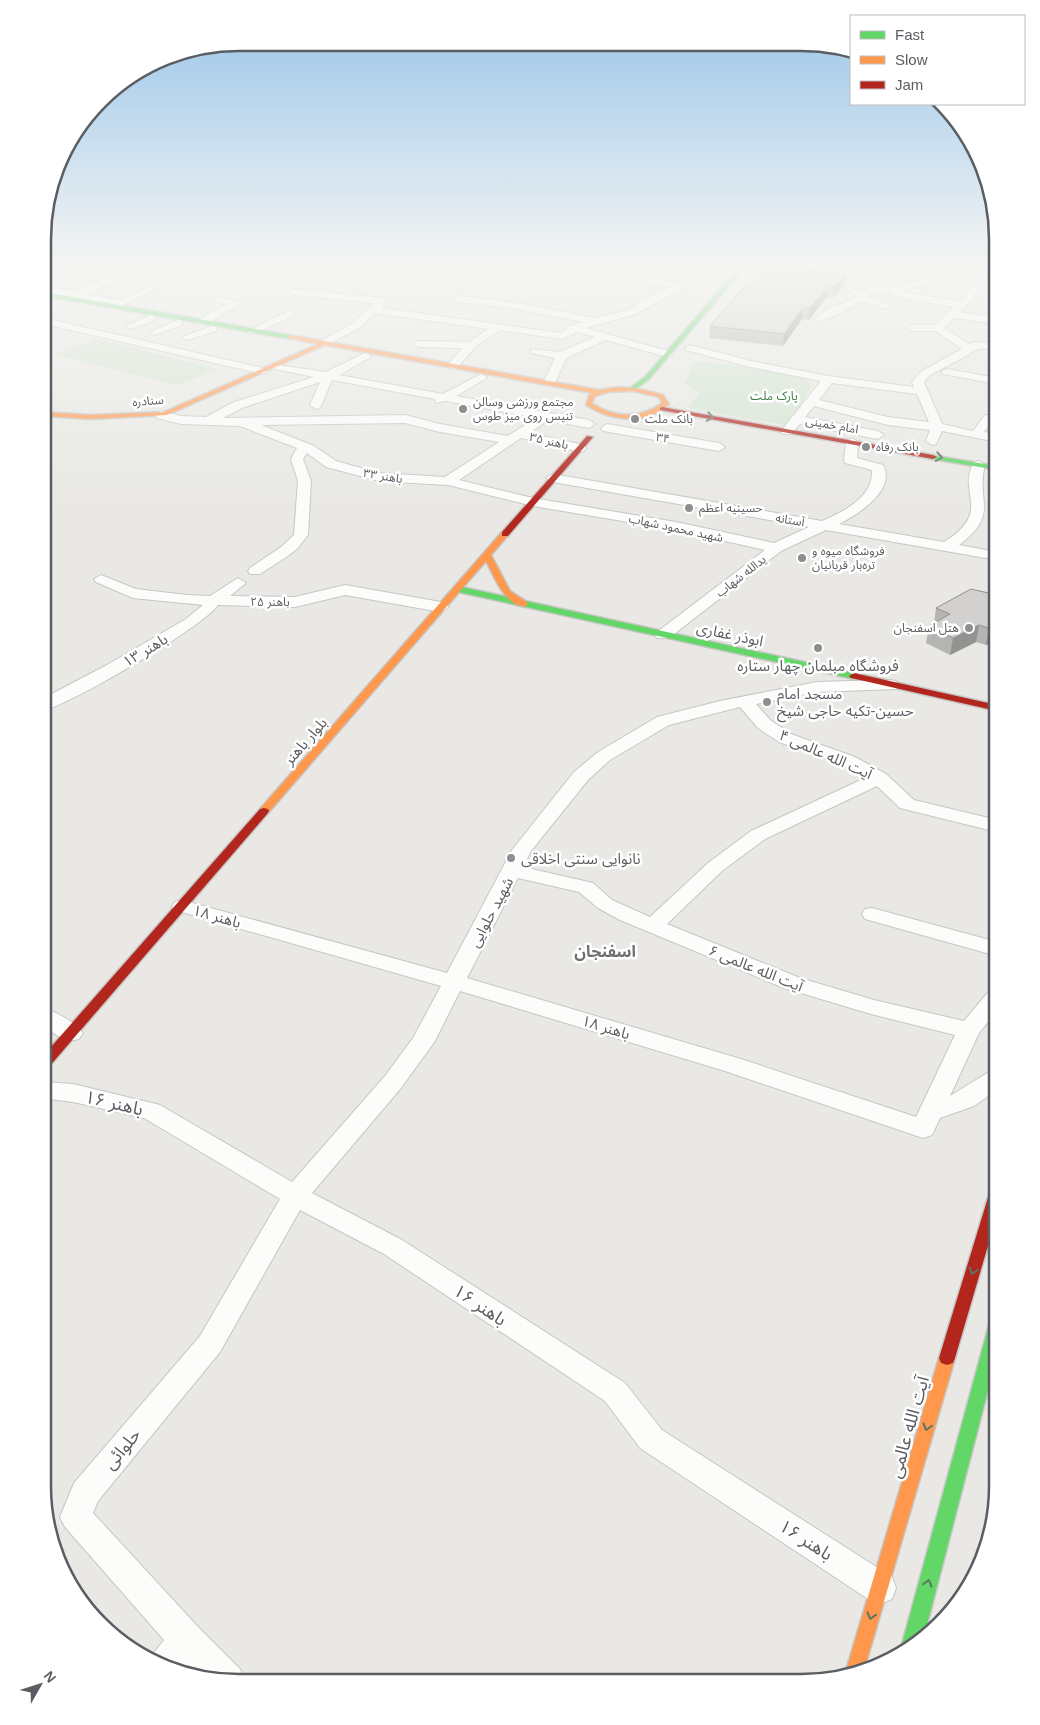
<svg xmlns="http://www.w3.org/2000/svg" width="1040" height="1725" font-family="Helvetica,'Noto Sans Arabic',sans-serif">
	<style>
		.green { fill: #d4e4d1 }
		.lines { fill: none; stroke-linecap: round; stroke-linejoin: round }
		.street-casing { stroke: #c6c6c6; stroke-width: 2 }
		.fast-casing { stroke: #c6c6c5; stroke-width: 3 }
		.slow-casing { stroke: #c6c6c5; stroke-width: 3 }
		.jam-casing { stroke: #c6c6c5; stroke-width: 3 }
		.street { fill: #fcfcfb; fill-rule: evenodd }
		.fast { fill: #63d668; fill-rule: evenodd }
		.slow { fill: #ff974d; fill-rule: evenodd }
		.jam { fill: #b3261e; fill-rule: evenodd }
		.wall { fill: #b5b4b2 }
		.shaded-wall { fill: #939291 }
		.building { fill: #d2d1cf; stroke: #939291 }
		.oneway { stroke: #5c7562 }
		.poi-dot { fill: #8c8e8f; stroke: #fff; stroke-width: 2 }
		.labels { text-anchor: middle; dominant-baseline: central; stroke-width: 5; stroke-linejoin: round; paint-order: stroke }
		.far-park-label { font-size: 12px; fill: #3e7b40; stroke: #fff }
		.far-street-label { font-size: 12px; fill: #5a5d61; stroke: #fff }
		.far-poi-label { font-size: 12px; fill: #5a5d61; stroke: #fff; text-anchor: start }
		.street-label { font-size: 15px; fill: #5a5d61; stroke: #fff }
		.poi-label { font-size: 15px; fill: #5a5d61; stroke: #fff; text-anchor: start }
		.neighbourhood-label { font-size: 16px; font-weight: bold; fill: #6b6f72; stroke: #fff }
		.near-street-label { font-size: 18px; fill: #5a5d61; stroke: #fff }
		.rim { fill: none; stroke: #5a5d61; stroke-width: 2.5 }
	</style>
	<rect width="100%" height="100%" fill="#e9e8e4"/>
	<g class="green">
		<polygon points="97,339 218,369 177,385 55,354"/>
		<polygon points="695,361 802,373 811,387 790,426 688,408 699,393 684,384"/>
	</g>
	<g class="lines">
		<g class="street-casing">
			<g id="street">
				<polygon points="65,266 78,266 44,279 44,273"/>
				<polygon points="818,266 830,266 819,272 814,269"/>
				<polygon points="834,266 846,266 851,270 846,273 835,269"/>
				<path d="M921,266H936L933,269L952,278L899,291L960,302L986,266H996C984,282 974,299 960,312L997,318V324L955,318L944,328L969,344L975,342L997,343V349C986,349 976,346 968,355L930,375L924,382L942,424L973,431L985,415H997V423L992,422L984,432L997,434V442L942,431L936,444L932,445L926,441L930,430L888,425L814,406L805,417L878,431L884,435L878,439L800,424L791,434H783L781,431L821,381L750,367L686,350L685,348L690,345L751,361L828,376L914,387L912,382L922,371L962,349L936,331H912L907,328L912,325H935L954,307L895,296L891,295V292L867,294L869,298L890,304V308C879,310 869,300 859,303C849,307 825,323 816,321L815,319L828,309L857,297L851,292L852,290L907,284L937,277L920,270L918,268ZM832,383L917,394L929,422L888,417L819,400Z"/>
				<polygon points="739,268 742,269 742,273 705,276 636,314 586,328 671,352 671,356 667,357 606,340 566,358 555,383 549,386 543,383 555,358 531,353 531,349 560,352 595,337 577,332 563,339 500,330 475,347 457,368 453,369 447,366 462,348 419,347 414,344 419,341 469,342 488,329 375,313 361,327 325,346 320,343 321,341 353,323 374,303 293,295 288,292 293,289 382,298 387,301 381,308 561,333 570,326 583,322 511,308 457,302 452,299 457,296 511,302 596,318 628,310 668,287 631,279 631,275 675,283 701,271 718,268"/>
				<polygon points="123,271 128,274 126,276 86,294 120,300 146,288 142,285 144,283 160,287 115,309 111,308 111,304 44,292 44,286 74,291"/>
				<polygon points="218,297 242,303 206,324 198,324 198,320 227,304 214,302 214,298"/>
				<polygon points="289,311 294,314 293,316 256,333 248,333 247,331"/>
				<polygon points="151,315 156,318 155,320 131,329 126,326"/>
				<polygon points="44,318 263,368 269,371 263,374 44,324"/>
				<polygon points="178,320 182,321 182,325 155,335 150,332"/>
				<polygon points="212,326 216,327 216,331 187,340 182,337"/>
				<path d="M365,353L371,356L369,358L339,375L443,394L481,374L487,377L485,379L456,396L589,420L595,424L589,428L548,420L530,433L584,445L586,448L584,451L580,452L521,438L459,480L533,498L676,522L774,543L809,527L553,482L546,478L553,474L822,521C843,512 874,497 872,470L845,463L844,460L846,442L852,438L858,442L857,458L883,465C897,490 857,515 839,524L944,542C994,511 956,493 974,462L979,461L985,465C975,501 1001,514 959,545L997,552V560L826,530L781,551L669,638H657L655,635L657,632L765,550L676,530L533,506L448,485L379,481L326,467L307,453L303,459L311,481L308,535L297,549L285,558L260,574H250L248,571L250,568L281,547L294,535L298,481L291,459L297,448L240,426L181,424L157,418L155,415L161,411L181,416L206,417L234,402L314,377L270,368V364L326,372ZM332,380L435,399L436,403L446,401L536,418L508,436L440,424L405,415L223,418L242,408L320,382L310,405L316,409L320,408ZM405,423L440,432L499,442L445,477L379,473L336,461L314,446L261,425Z"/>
				<polygon points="947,369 997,378 997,384 943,374 941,372"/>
				<polygon points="607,424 719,443 725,447 719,451 603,431 601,428"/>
				<path d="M101,575L136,589L187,595L210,596L238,578L246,583L230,596L295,597L345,585L441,602L449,607L441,612L345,595L295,607L218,605C206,625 68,706 44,710V698L107,665L186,619L203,605L133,598L96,582L94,579Z"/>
				<path d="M890,680L896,681L898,685L896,689L817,692L756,704L770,720L791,734L855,757L886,774L914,800L997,820V832L900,808L877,786L765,839L722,871L667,924L800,978L874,1000L964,1021L989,991L997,989V1011L979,1033L950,1096L989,1072L997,1070V1090L974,1106L940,1118L932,1135L923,1138L725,1071L460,991L435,1041L401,1088L312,1193L402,1240L625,1383L662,1430L892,1577L896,1588L892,1599L880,1604L868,1599L640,1448L605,1401L384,1254L300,1210L220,1352L98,1501L93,1513L199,1628L240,1669L245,1681C218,1681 208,1685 188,1665L181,1672L163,1667L149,1659L164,1640L65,1527L60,1517L74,1483L200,1336L280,1199L144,1118L73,1102L43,1098V1082L73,1084L160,1105L292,1182L385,1076L413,1038L441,986L175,910L172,906L175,902L182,900L189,902L447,973L512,850L574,772L598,752L657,717L720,701L817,682ZM740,707L758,728L779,742L843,765L865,778L751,831L708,863L650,917L612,900L593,883L523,867L531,851L588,780L610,760L669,725ZM518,878L579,892L598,908L620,920L784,988L871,1014L955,1035L916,1117L741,1059L467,978Z"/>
				<polygon points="872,908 997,942 997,956 865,919 862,914 865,909"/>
				<path d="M43,1008C56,1012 75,1022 83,1033L79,1039C65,1043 55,1034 43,1026Z"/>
			</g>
		</g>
		<g class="fast-casing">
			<g id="fast">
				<polygon points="740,266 746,266 649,379 634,390 630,390 630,388 645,377"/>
				<polygon points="44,292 290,335 293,337 290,339 44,296"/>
				<polygon points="930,455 997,466 997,470 933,459 930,459"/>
				<polygon points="457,586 854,673 859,676 854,679 454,591 453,589"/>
				<polygon points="997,1318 997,1355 923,1640 903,1652 901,1648 989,1325 991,1320"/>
			</g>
		</g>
		<g class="slow-casing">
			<g id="slow">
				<path d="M290,335L600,390C622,384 642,389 663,395L669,404C646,426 610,421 586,405L589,395L592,393L325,345L167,415L91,419L44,416V412L91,415L164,412L318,344L288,338V336ZM632,391L659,397L662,403C640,419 614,418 592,403L595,396L609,392Z"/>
				<path d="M502,532L509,534L491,555L510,591L527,602V606C506,609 494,576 486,561L268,813H260L259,811L260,809Z"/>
				<polygon points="947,1351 953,1353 955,1358 864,1670 845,1674 939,1358 941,1353"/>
			</g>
		</g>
		<g class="jam-casing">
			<g id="jam">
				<polygon points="662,407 933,455 937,457 933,459 660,410 660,408"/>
				<polygon points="587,436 593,437 508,536 502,536 502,532"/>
				<polygon points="854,673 997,705 997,711 851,678 849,676"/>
				<polygon points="264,808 268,809 269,811 268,813 48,1068 43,1070 43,1056 260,809"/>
				<polygon points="997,1186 997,1215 955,1358 953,1363 947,1365 941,1363 939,1358 990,1191 992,1187"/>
			</g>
		</g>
		<use href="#street" class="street"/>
		<use href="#fast" class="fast"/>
		<use href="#slow" class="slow"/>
		<use href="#jam" class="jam"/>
	</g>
	<g class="wall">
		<polygon points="751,285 844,286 833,298 826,298 809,320 802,319 783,346 709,338 710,326"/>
		<polygon points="997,595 997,643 994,642 986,645 976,642 950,655 926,643 929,626 934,623 936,608"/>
	</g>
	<g class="shaded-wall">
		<polygon points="846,275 844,286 833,298 834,287"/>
		<polygon points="828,287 826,298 809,320 810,308"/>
		<polygon points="803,308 802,319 783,346 784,334"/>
		<polygon points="979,625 976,642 950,655 953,638"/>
		<polygon points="997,625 994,642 986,645 989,628"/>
	</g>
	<g class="building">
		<polygon points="770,266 846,275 834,287 828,287 810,308 803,308 784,334 710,326 747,284 751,285"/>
		<polygon points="971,589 997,595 997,625 989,628 979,625 953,638 929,626 950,614 936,608"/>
	</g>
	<defs><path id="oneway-chevron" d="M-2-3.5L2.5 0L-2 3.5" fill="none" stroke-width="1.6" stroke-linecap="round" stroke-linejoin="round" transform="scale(1.25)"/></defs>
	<g class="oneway">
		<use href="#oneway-chevron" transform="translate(710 417) rotate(10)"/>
		<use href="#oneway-chevron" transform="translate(939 457) rotate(10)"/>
		<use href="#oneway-chevron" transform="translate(973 1271) rotate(106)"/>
		<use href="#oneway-chevron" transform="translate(927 1427) rotate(106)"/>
		<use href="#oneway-chevron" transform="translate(928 1583) rotate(-75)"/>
		<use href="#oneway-chevron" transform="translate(871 1616) rotate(107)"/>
	</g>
	<linearGradient id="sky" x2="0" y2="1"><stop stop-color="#97c4ea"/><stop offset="0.52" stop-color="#f5f5f3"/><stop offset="1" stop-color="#f5f5f3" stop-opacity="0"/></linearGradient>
	<rect width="1040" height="507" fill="url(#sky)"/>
	<g class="poi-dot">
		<circle cx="463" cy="409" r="5"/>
		<circle cx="635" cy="419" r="5"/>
		<circle cx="866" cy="447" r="5"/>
		<circle cx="689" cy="508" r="5"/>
		<circle cx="802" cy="558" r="5"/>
		<circle cx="969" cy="628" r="5"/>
		<circle cx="818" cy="648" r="5"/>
		<circle cx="767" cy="702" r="5"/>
		<circle cx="511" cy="858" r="5"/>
	</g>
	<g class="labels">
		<g class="far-park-label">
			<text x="774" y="396">پارک ملت</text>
		</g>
		<g class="far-street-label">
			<text transform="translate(148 401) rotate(-5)">سنادره</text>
			<text transform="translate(832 425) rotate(10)">امام خمینی</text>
			<text transform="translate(663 438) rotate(10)">۳۴</text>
			<text transform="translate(549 441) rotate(13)">باهنر ۳۵</text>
			<text transform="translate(383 476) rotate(9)">باهنر ۳۳</text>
			<text transform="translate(790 520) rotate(10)">آستانه</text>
			<text transform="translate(676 528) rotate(12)">شهید محمود شهاب</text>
			<text transform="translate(741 576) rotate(-38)">یدالله شهاب</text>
			<text x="270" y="602">باهنر ۲۵</text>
		</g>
		<g class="far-poi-label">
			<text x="473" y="402">مجتمع ورزشی وسالن<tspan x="473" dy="14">تنیس روی میز طوس</tspan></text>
			<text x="645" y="419">بانک ملت</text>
			<text x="876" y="447">بانک رفاه</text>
			<text x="699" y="508">حسینیه اعظم</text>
			<text x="812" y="551">فروشگاه میوه و<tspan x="812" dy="14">تره‌بار قربانیان</tspan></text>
			<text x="959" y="628" text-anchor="end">هتل اسفنجان</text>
		</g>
		<g class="street-label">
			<text transform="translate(730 634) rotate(12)">ابوذر غفاری</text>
			<text transform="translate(145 650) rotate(-31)">باهنر ۱۳</text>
			<text transform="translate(305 741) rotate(-49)">بلوار باهنر</text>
			<text transform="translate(826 754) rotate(24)">آیت الله عالمی ۴</text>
			<text transform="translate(491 912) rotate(-62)">شهید حلوایی</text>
			<text transform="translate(217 916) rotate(16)">باهنر ۱۸</text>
			<text transform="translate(756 968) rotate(22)">آیت الله عالمی ۶</text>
			<text transform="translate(606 1027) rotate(17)">باهنر ۱۸</text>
		</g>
		<g class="poi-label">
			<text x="818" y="665" text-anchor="middle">فروشگاه مبلمان چهار ستاره</text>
			<text x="777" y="693">مسجد امام<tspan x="777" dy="17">حسین-تکیه حاجی شیخ</tspan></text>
			<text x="521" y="858">نانوایی سنتی اخلاقی</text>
		</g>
		<g class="neighbourhood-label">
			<text x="605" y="951">اسفنجان</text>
		</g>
		<g class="near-street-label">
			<text transform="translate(114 1103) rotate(13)">باهنر ۱۶</text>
			<text transform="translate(480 1305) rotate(34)">باهنر ۱۶</text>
			<text transform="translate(909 1427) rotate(-74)">آیت الله عالمی</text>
			<text transform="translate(122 1449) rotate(-50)">حلوائی</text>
			<text transform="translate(806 1540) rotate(33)">باهنر ۱۶</text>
		</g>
	</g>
	<path d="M0 0H1040V1725H0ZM239 51H801A188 188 0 0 1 989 239V1486A188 188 0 0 1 801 1674H239A188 188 0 0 1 51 1486V239A188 188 0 0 1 239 51Z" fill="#fff" fill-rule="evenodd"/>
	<path class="rim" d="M239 51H801A188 188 0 0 1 989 239V1486A188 188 0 0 1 801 1674H239A188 188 0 0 1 51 1486V239A188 188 0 0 1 239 51Z"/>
	<rect x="850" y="15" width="175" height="90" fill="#ffffff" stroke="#bdbec0"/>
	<rect x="860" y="31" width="25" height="8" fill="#63d668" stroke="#bdbec0"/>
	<text x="895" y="40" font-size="15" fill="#5a5d61">Fast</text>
	<rect x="860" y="56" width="25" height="8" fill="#ff974d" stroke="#bdbec0"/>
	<text x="895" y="65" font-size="15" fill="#5a5d61">Slow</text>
	<rect x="860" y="81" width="25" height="8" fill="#b3261e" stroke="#bdbec0"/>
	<text x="895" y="90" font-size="15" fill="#5a5d61">Jam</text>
	<g transform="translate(40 1685) rotate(51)" stroke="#ffffff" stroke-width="4" paint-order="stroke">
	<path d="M0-4L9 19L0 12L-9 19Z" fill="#5a5d61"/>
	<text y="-8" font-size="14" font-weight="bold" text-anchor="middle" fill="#5a5d61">N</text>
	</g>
</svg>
